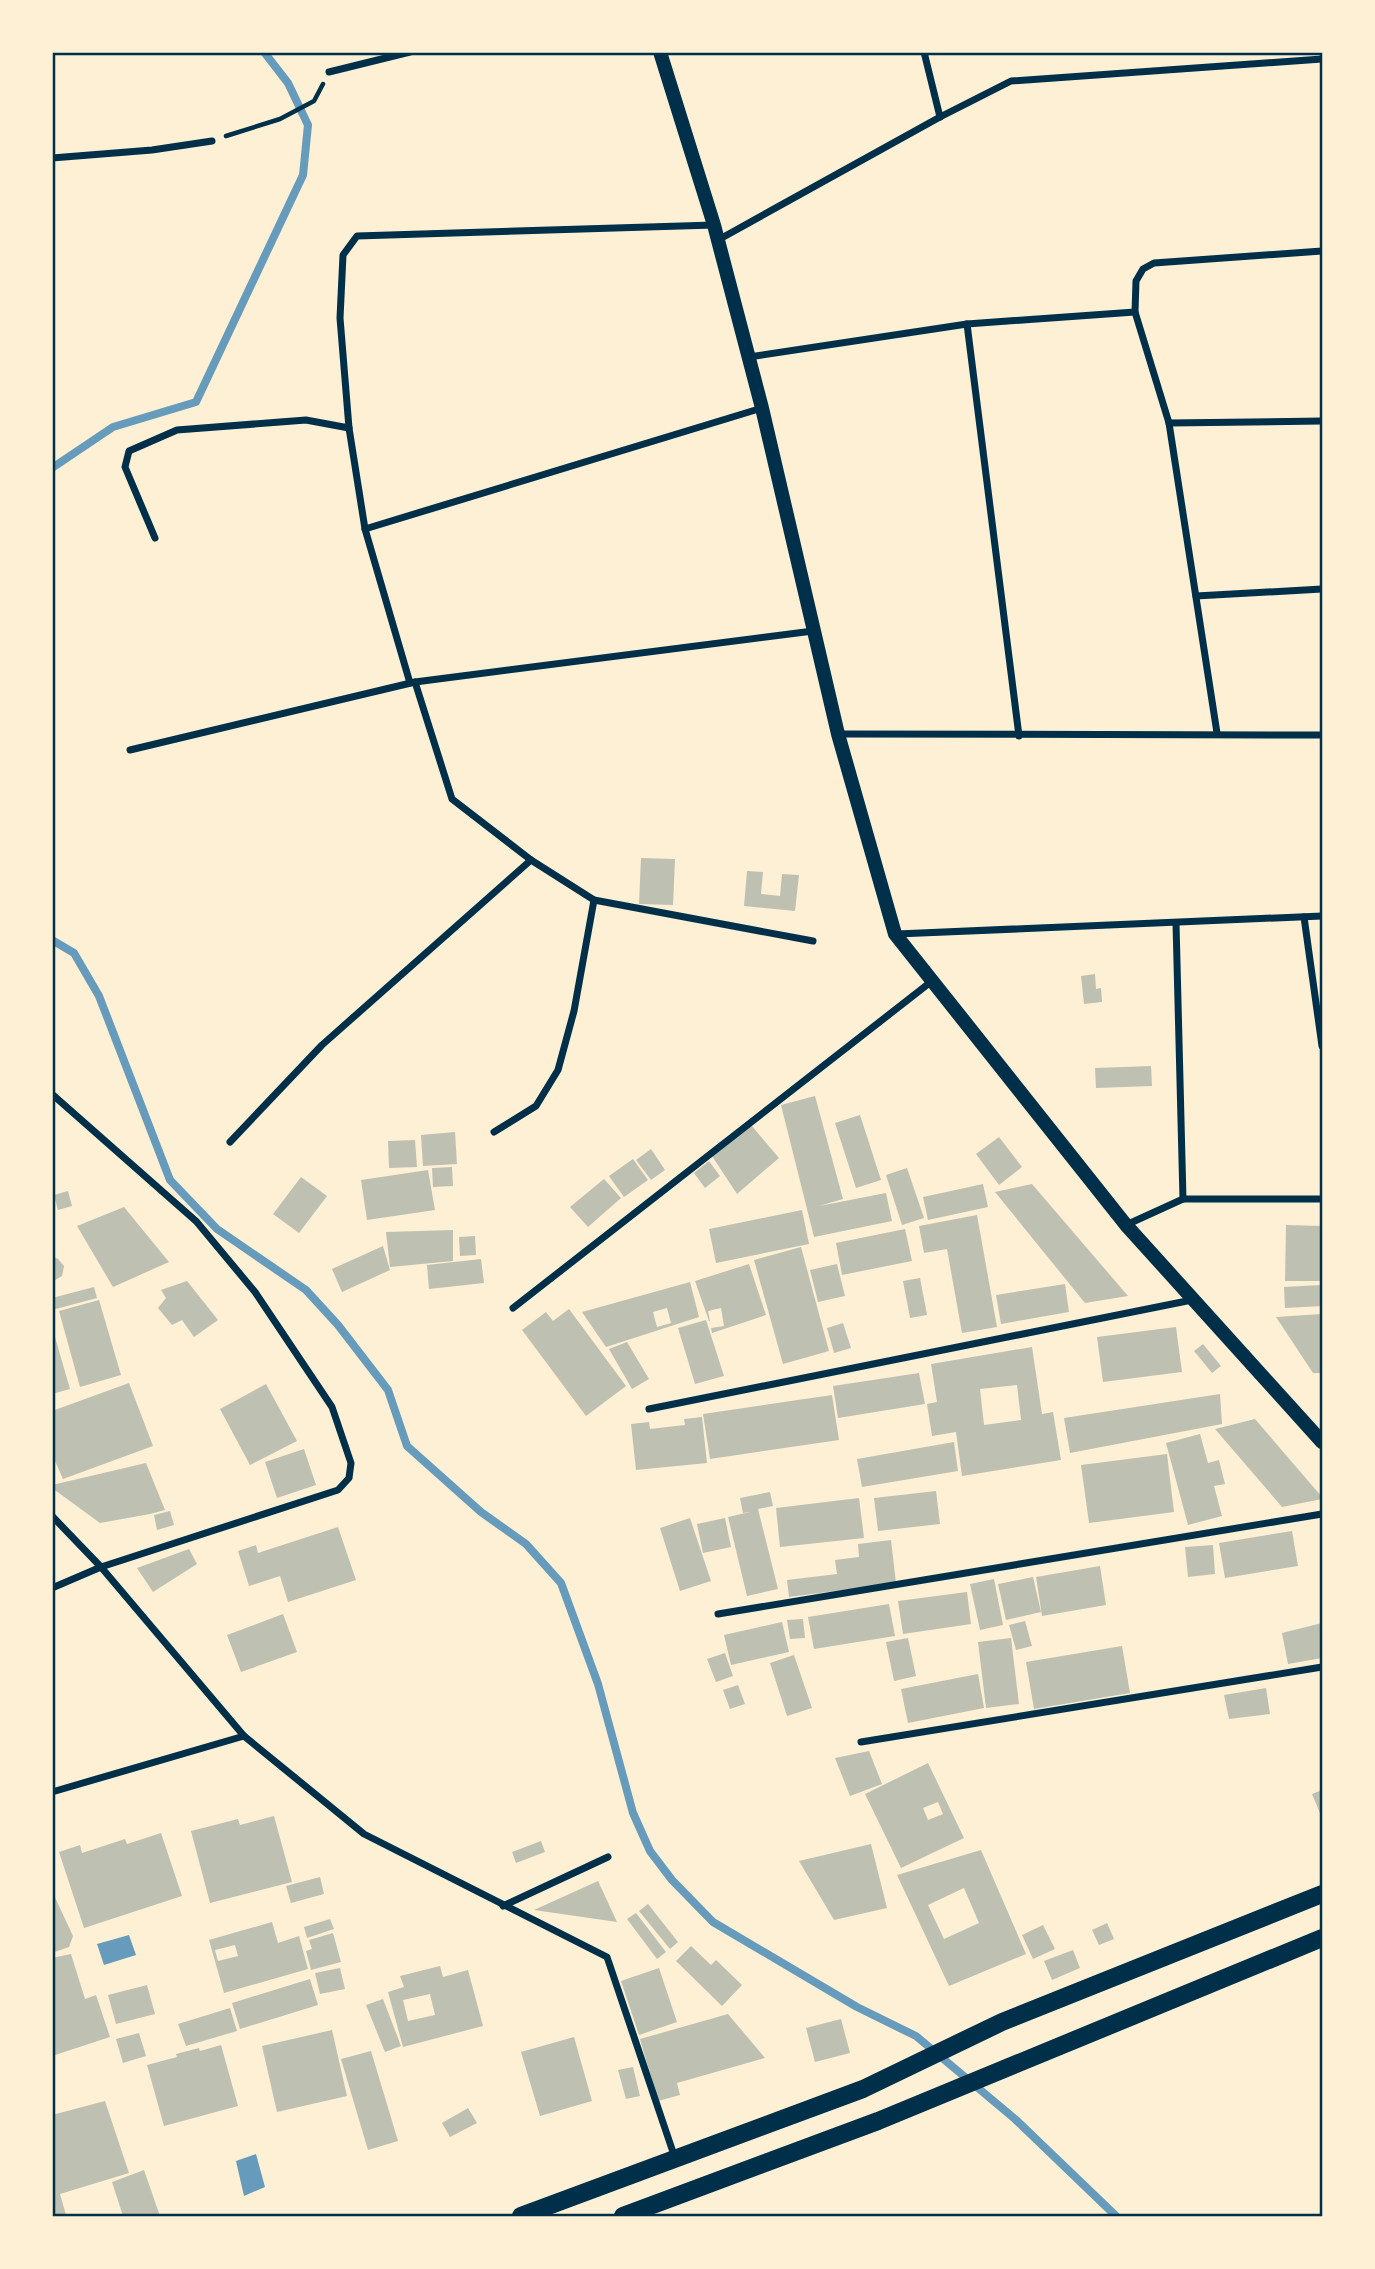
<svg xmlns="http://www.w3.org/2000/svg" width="1375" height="2269" viewBox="0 0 1375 2269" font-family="Commissioner,sans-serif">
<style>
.water{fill:#669bbc}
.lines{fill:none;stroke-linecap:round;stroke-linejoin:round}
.stream{stroke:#669bbc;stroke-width:8}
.building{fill:#bec0b2;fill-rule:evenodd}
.path{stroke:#003049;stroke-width:4.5}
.minor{stroke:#003049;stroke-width:7}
.secondary{stroke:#003049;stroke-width:14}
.primary{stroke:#003049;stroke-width:18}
.neatline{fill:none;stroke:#003049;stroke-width:2.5}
</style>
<rect width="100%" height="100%" fill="#fdf0d5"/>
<g class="water">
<path d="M129,1935L136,1955L104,1965L97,1944Z"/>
<path d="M256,2154L265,2187L244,2196L236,2161Z"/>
</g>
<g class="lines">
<g class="stream">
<path d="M52,468L113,427L196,402L303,175L308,125L288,83L264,52"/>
<path d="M52,940L74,953L99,996L170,1180L217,1229L306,1290L338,1325L388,1390L407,1446L481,1512L526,1544L561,1583L598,1684L633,1813L650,1851L672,1880L713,1922L857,2007L916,2036L1015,2119L1116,2216"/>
</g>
</g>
<g class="building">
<path d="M641,858L675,859L673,905L639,904Z"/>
<path d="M747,871L763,872L761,894L780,896L782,874L799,875L795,911L744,906Z"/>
<path d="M1095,974L1096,989L1101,988L1102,1002L1084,1004L1081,976Z"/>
<path d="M1151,1066L1152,1086L1096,1088L1095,1068Z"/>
<path d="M815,1096L843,1199L819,1206L886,1193L892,1221L814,1237L781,1105Z"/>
<path d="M860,1115L881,1180L856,1188L835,1123Z"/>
<path d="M751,1125L779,1158L737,1194L712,1156Z"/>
<path d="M455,1132L457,1164L423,1166L421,1135Z"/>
<path d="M999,1137L1022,1167L999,1185L976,1154Z"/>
<path d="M415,1140L417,1167L389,1168L388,1141Z"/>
<path d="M651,1149L665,1170L651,1180L636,1160Z"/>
<path d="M633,1159L648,1180L624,1197L609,1176Z"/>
<path d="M709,1161L720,1176L705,1188L694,1173Z"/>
<path d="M452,1167L453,1186L433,1187L432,1168Z"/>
<path d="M907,1168L924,1218L902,1225L886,1175Z"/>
<path d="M428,1170L435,1210L367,1220L361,1180Z"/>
<path d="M301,1177L327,1196L299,1233L273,1214Z"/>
<path d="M604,1179L621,1198L588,1227L570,1207Z"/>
<path d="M983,1184L988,1207L928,1220L923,1197Z"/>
<path d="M1032,1184L1128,1296L1085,1303L995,1192Z"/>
<path d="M68,1191L72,1206L58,1210L54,1195Z"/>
<path d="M124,1207L169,1262L113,1287L77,1226Z"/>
<path d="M802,1210L809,1244L716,1263L709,1229Z"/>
<path d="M977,1215L997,1327L962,1333L947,1249L924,1253L919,1226Z"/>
<path d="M1286,1225L1322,1226V1281H1285Z"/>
<path d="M905,1229L912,1261L842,1275L836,1243Z"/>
<path d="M453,1230V1261L390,1267L386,1232Z"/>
<path d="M475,1236L476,1255L460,1256L459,1237Z"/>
<path d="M383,1246L390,1270L342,1292L332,1269Z"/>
<path d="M801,1247L829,1351L783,1364L754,1260Z"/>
<path d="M52,1256L58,1259L64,1266L62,1276L52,1282Z"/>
<path d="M481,1259L484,1283L429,1289L427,1265Z"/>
<path d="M749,1264L766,1315L712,1333L711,1328L724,1326L721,1308L708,1311L710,1321H709L695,1281Z"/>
<path d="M837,1264L845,1296L818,1302L810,1270Z"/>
<path d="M920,1278L927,1315L910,1318L903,1281Z"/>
<path d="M187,1281L218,1320L194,1337L182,1320L172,1325L158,1308L166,1298L161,1290Z"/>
<path d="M690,1282L699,1317L606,1347L582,1312ZM667,1308L671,1323L657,1327L653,1312Z"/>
<path d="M1065,1284L1069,1312L1001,1324L996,1295Z"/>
<path d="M1322,1285V1306L1285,1308L1284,1287Z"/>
<path d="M94,1287L97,1298L52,1310V1298Z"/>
<path d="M99,1300L121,1375L80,1387L59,1311Z"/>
<path d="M569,1309L626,1386L586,1416L522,1330L546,1312L553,1321Z"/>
<path d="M1322,1314V1373H1313L1276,1317Z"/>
<path d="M706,1320L724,1376L695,1384L678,1328Z"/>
<path d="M843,1323L851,1348L834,1353L827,1328Z"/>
<path d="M1176,1327L1182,1372L1103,1382L1097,1337Z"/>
<path d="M52,1337H55L70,1389L52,1394Z"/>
<path d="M627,1342L649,1379L632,1389L609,1349Z"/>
<path d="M1203,1344L1221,1366L1212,1373L1194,1351Z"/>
<path d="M1032,1347L1042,1414L1053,1412L1061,1460L962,1476L956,1432L932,1436L927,1404L937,1402L931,1364ZM1017,1385L1021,1420L984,1425L980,1389Z"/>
<path d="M919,1373L925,1404L838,1418L833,1386Z"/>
<path d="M129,1383L153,1446L63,1479L52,1454V1411Z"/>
<path d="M266,1384L297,1441L250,1465L220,1409Z"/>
<path d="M1220,1394L1222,1424L1070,1453L1064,1418Z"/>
<path d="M832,1395L839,1440L710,1459L703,1414Z"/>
<path d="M702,1417L707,1463L636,1470L631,1424L649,1422L650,1429L685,1425L684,1419Z"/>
<path d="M1255,1419L1322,1497V1499L1282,1507L1215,1429Z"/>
<path d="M1200,1434L1208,1463L1219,1460L1225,1484L1214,1486L1222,1516L1188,1525L1166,1443Z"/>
<path d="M954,1442L958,1471L862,1487L857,1459Z"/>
<path d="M304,1449L316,1485L277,1498L265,1462Z"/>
<path d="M1167,1454L1174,1512L1089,1523L1081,1465Z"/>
<path d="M146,1463L165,1510L150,1514L100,1523L52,1488V1485Z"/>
<path d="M936,1491L940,1524L878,1531L874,1498Z"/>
<path d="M770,1492L773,1506L758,1509L778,1589L747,1596L728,1517L750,1512L743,1513L740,1498Z"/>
<path d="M859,1498L864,1538L780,1547L776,1508Z"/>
<path d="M170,1511L174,1525L157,1530L154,1515Z"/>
<path d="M690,1518L711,1581L680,1591L660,1528Z"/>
<path d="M725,1518L731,1547L703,1553L697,1524Z"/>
<path d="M338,1527L356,1580L288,1602L280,1576L249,1586L238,1551L256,1545L258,1553Z"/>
<path d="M1292,1531L1298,1566L1225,1578L1219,1543Z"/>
<path d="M891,1540L896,1583L789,1597L787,1580L837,1574L835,1560L859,1557L858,1544Z"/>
<path d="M1213,1545L1215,1574L1188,1577L1185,1547Z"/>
<path d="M189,1549L197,1564L153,1592L137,1568Z"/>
<path d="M1100,1566L1106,1605L1042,1616L1036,1577Z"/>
<path d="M1033,1577L1041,1612L1006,1620L998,1584Z"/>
<path d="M994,1579L1003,1625L980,1630L970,1584Z"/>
<path d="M967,1592L971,1624L903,1634L898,1601Z"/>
<path d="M889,1604L895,1636L814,1649L808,1617Z"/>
<path d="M283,1614L297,1652L241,1672L227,1635Z"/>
<path d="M803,1619L805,1638L790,1639L787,1620Z"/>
<path d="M1025,1621L1032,1646L1016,1650L1009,1625Z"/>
<path d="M782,1622L789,1652L731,1665L724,1635Z"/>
<path d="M1322,1623V1658L1288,1664L1282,1633Z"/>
<path d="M908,1638L916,1676L894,1681L886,1642Z"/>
<path d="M1011,1638L1019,1704L986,1708L978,1642Z"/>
<path d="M1122,1646L1130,1693L1034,1709L1026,1662Z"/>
<path d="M725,1653L733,1676L716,1682L707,1659Z"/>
<path d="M794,1655L812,1708L787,1716L770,1663Z"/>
<path d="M978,1674L984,1708L908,1723L901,1689Z"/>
<path d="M738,1685L745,1704L730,1709L723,1690Z"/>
<path d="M1266,1688L1270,1714L1229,1719L1224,1695Z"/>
<path d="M869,1751L882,1784L850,1796L835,1758Z"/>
<path d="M928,1763L964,1838L901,1868L865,1794ZM938,1802L943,1814L928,1820L923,1808Z"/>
<path d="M1322,1790V1818L1312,1794Z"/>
<path d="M274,1816L292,1882L210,1903L191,1831L238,1819L240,1825Z"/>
<path d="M161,1833L182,1896L84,1928L59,1852L80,1845L82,1853L125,1839L127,1844Z"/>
<path d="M541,1841L545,1852L516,1863L512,1852Z"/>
<path d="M871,1844L887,1908L834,1920L799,1861Z"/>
<path d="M981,1850L1026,1954L949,1986L897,1875ZM964,1888L979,1923L944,1939L928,1905Z"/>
<path d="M320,1877L324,1894L291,1903L286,1886Z"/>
<path d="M598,1881L617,1922L534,1910Z"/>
<path d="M52,1891L73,1936L69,1947L52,1953Z"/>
<path d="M648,1904L678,1942L670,1949L639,1911Z"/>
<path d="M636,1913L666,1952L657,1959L627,1919Z"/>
<path d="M330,1919L334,1929L307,1938L304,1927Z"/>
<path d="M272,1922L278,1943L299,1936L308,1969L224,1993L209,1940ZM235,1945L238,1956L218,1961L215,1950Z"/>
<path d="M1107,1923L1114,1939L1099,1945L1092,1930Z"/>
<path d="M1043,1925L1055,1949L1033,1959L1022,1935Z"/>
<path d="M333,1933L341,1962L311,1970L306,1951L312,1949L309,1940Z"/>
<path d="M691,1946L711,1965L716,1960L742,1985L722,2006L676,1961Z"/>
<path d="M1073,1950L1080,1968L1052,1980L1044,1961Z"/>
<path d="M71,1954L85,1999L96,1995L110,2037L52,2056V1958Z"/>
<path d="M440,1966L443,1977L468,1970L483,2026L403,2047L388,1992L404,1987L400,1976ZM430,1994L435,2015L408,2021L403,2000Z"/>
<path d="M340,1968L345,1989L320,1994L315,1973Z"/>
<path d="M659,1968L677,2022L639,2035L621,1981Z"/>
<path d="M310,1979L318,2005L240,2029L232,2003Z"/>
<path d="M147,1985L155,2014L116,2024L108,1995Z"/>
<path d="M383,1999L401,2046L385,2052L366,2005Z"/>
<path d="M230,2008L237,2031L186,2046L178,2024Z"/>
<path d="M728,2014L765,2058L677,2083L680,2095L658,2101L640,2039Z"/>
<path d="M841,2019L850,2053L815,2062L806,2028Z"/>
<path d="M332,2030L347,2096L277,2112L262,2046Z"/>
<path d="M139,2033L146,2056L123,2063L116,2039Z"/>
<path d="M574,2037L592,2101L540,2116L521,2052Z"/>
<path d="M221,2045L238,2106L164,2126L147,2065L177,2057L176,2054L199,2048L200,2051Z"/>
<path d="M371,2051L398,2141L368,2150L341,2059Z"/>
<path d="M633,2067L640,2096L626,2099L618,2070Z"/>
<path d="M105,2101L129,2173L60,2194L66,2215L52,2216V2115Z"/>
<path d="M468,2108L477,2123L450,2137L442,2123Z"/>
<path d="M144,2170L160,2216H123L112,2182Z"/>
</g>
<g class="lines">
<path class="path" d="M226,136L280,119L314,101L323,84"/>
<g class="minor">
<path d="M924,52L940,117"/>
<path d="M329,72L410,52"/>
<path d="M52,158L152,150L212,141"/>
<path d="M718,240L940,117L1011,81L1322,59"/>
<path d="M967,324L1019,736"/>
<path d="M749,357L967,324L1135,312"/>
<path d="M1169,423L1322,421"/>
<path d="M365,529L762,408"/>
<path d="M155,538L125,467L129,451L177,430L306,420L349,428"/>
<path d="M1196,596L1322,589"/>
<path d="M415,682L452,799L531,860L594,900L813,941"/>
<path d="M410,683L365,529L349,428L340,318L343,255L357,236L714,225"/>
<path d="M1217,733L1169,423L1135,312L1136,281L1143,269L1154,263L1322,251"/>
<path d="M838,734L1322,735"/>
<path d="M130,750L415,682L813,631"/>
<path d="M1304,917L1322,1046"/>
<path d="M897,934L1322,916"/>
<path d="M52,1094L196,1221L255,1292L332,1407L351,1463L349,1478L338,1490L101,1567L52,1588"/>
<path d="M494,1132L536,1106L558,1070L574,1011L594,900"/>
<path d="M230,1142L322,1045L531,860"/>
<path d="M1183,1199H1322"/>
<path d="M1126,1225L1183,1199L1176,923"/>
<path d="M513,1308L932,981"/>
<path d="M649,1409L1192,1300"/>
<path d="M52,1516L101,1567L244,1736L364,1834L607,1957L675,2158"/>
<path d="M718,1614L1322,1514"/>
<path d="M861,1742L1322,1667"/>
<path d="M52,1792L244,1736"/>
<path d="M503,1906L608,1857"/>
</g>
<path class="secondary" d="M660,52L714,225L762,408L838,734L895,934L1126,1225L1322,1442"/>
<g class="primary">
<path d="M521,2216L863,2089L1002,2022L1322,1894"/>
<path d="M623,2216L878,2121L1322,1938"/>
</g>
</g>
<rect width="1375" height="2269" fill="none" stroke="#fdf0d5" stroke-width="108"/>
<rect x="54" y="54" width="1267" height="2161" class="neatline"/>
</svg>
